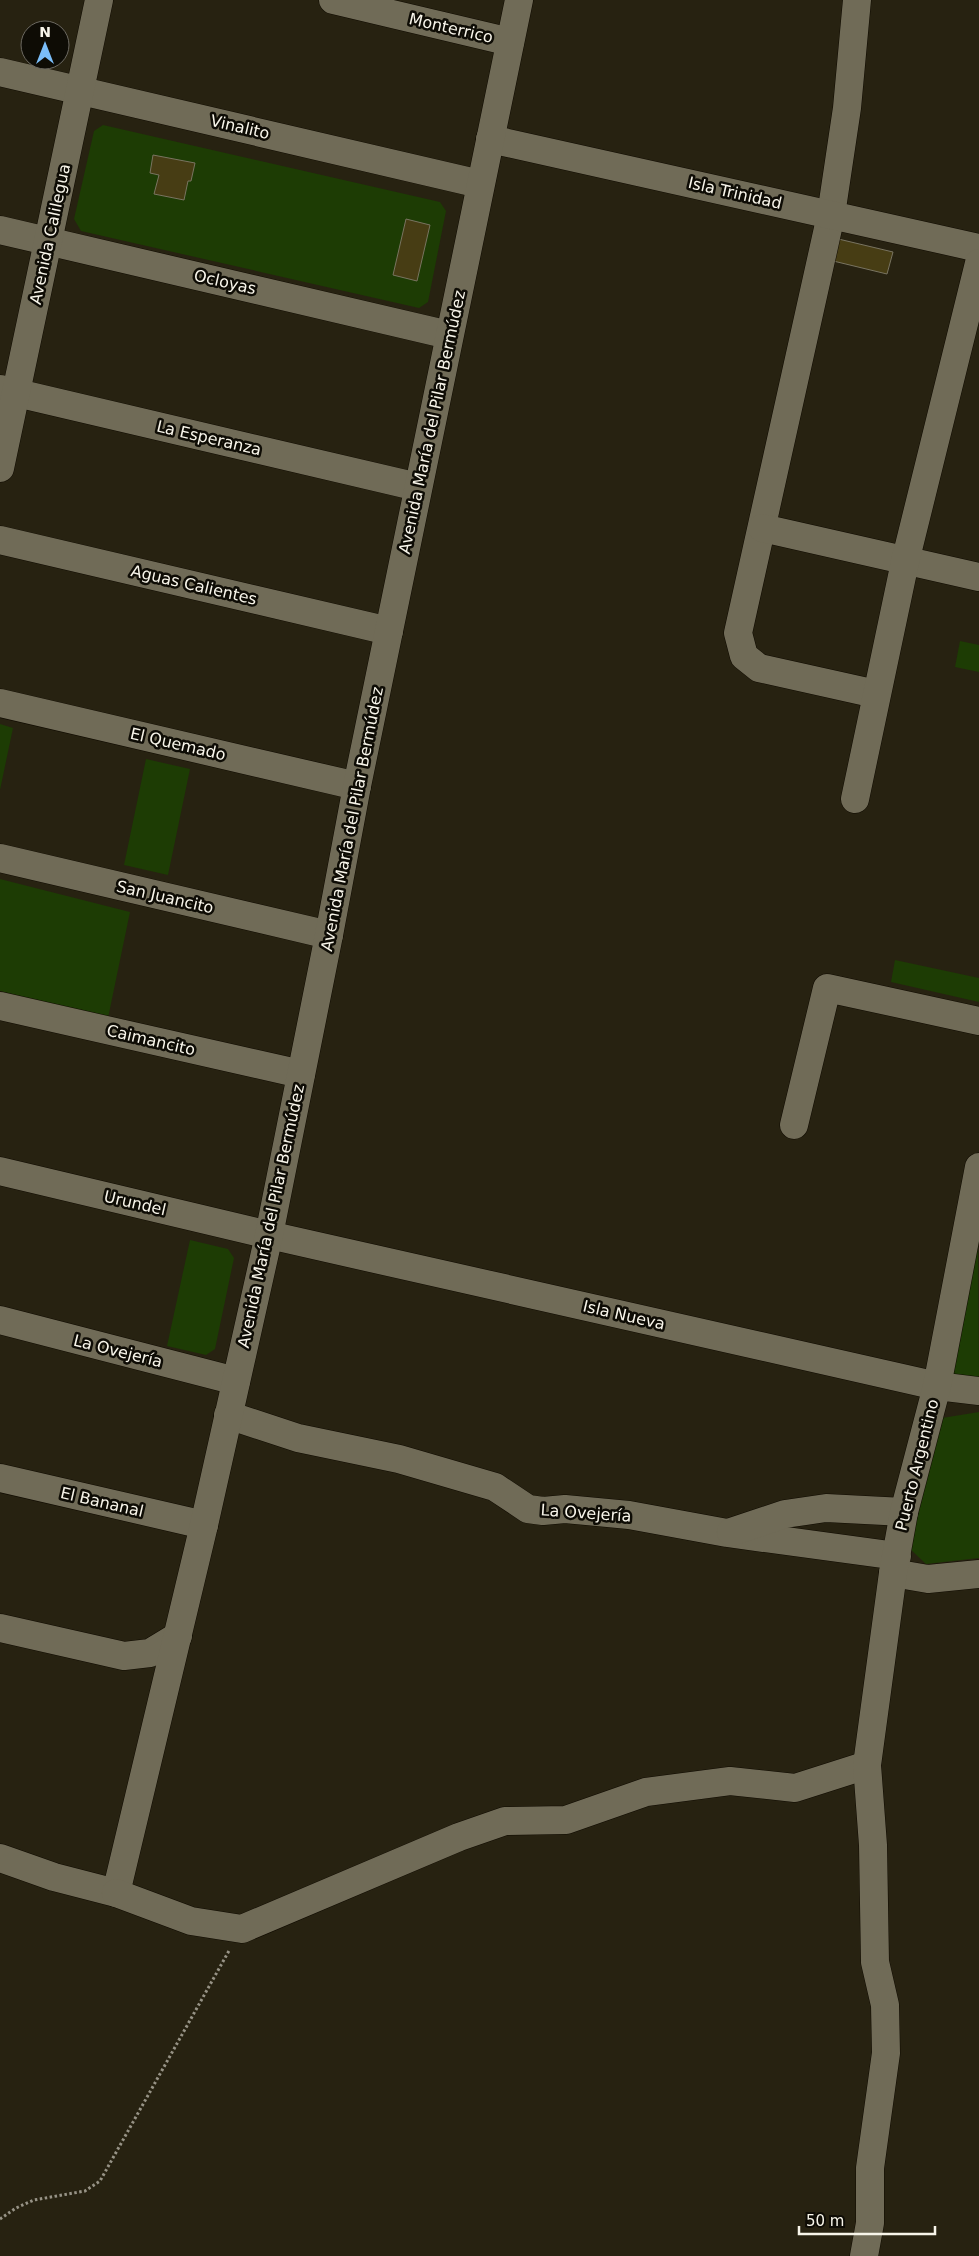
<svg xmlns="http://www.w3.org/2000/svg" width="979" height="2256" viewBox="0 0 979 2256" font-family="'DejaVu Sans',sans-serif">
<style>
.green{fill:#1d3c04}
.building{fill:#473d14;stroke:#797461}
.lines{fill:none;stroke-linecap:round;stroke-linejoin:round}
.minor-casing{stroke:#100b00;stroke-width:29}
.path{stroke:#979386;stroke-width:3;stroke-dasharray:2.5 2.5;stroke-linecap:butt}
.minor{stroke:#706b57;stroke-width:28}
.labels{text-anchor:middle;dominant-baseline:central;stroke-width:5;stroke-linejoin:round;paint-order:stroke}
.street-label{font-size:16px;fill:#f8f5ea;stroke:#0e0c05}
</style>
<rect width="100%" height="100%" fill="#272211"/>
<g class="green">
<path d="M103,125L440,202L446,211L428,302L419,308L81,231L74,219L94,131Z"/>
<path d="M960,641L979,645V672L955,667Z"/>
<path d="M0,724L13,728L0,790Z"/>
<path d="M146,759L190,769L168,875L124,865Z"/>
<path d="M0,879L130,912L108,1018L0,991Z"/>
<path d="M895,960L979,978V1002L891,982Z"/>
<path d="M190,1240L228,1249L234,1258L215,1349L206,1355L167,1346Z"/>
<path d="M978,1244L979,1381L964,1384L949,1371Z"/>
<path d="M979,1412V1558L926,1564L908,1547L942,1418Z"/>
</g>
<g class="building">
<path d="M153,155L195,163L191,181H188L184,200L154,194L159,175L150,173Z"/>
<path d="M406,219L430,225L417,281L393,275Z"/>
<path d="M830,237L893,252L887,274L825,259Z"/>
</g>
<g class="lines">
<defs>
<g id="minor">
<path d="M333,0L510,42"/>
<path d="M857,0L847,108L831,215L738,633L744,656L759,668L876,694"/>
<path d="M0,72L480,184"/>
<path d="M490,139L979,248"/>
<path d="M0,230L449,335"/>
<path d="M0,389L418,487"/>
<path d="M0,468L99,0"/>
<path d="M762,528L979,577"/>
<path d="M0,540L389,631"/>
<path d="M0,703L357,786"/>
<path d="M855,799L905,562L979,263"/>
<path d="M0,858L329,935"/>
<path d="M0,1006L301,1074"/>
<path d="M794,1125L827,988L979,1021"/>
<path d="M0,1171L269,1235L937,1386L979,1391"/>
<path d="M0,1320L236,1381"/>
<path d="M228,1415L298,1438L399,1459L495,1487L528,1509L543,1511L565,1509L629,1515L727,1533L897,1556"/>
<path d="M0,1478L204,1525"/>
<path d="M731,1532L785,1514L826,1508L904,1512"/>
<path d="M893,1573L928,1579L979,1574"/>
<path d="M0,1628L124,1656L150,1653L178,1636"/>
<path d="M0,1858L54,1877L116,1893L204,1525L269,1235L329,935L357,786L519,0"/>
<path d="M116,1893L191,1921L242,1929L459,1837L505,1821L566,1820L646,1792L730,1781L795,1788L867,1765"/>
<path d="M864,2256L870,2223V2168L886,2053L885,2005L875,1962L873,1845L867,1765L893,1573L904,1512L937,1386L979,1167"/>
</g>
</defs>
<use href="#minor" class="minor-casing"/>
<path class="path" d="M0,2219L16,2208L34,2200L85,2191L100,2181L230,1949"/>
<use href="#minor" class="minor"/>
</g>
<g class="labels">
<g class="street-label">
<text transform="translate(451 28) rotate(13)">Monterrico</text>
<text transform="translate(240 127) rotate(13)">Vinalito</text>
<text transform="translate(735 193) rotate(13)">Isla Trinidad</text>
<text transform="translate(50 234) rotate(-78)">Avenida Calilegua</text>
<text transform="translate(225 282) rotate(13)">Ocloyas</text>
<text transform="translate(432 422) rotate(-78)">Avenida María del Pilar Bermúdez</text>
<text transform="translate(209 438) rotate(13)">La Esperanza</text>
<text transform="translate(194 585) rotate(13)">Aguas Calientes</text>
<text transform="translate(178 744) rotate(13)">El Quemado</text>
<text transform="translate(352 819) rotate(-79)">Avenida María del Pilar Bermúdez</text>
<text transform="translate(165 897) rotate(13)">San Juancito</text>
<text transform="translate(151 1040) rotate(13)">Caimancito</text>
<text transform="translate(135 1203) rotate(13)">Urundel</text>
<text transform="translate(271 1216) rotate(-78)">Avenida María del Pilar Bermúdez</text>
<text transform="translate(624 1315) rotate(13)">Isla Nueva</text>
<text transform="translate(118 1351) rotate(14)">La Ovejería</text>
<text transform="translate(917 1465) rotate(-76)">Puerto Argentino</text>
<text transform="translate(102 1502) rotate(13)">El Bananal</text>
<text transform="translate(586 1513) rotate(4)">La Ovejería</text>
</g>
</g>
<g transform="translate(45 45)"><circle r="24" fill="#0e0c05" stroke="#6c6961"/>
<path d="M0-4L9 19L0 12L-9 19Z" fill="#7bbef9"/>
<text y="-8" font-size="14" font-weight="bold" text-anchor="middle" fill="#f8f5ea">N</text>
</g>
<path d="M799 2226v8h136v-8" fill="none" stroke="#f8f5ea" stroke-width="2.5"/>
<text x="806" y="2226" font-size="15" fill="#f8f5ea" stroke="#0e0c05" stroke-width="4" paint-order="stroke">50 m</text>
</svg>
